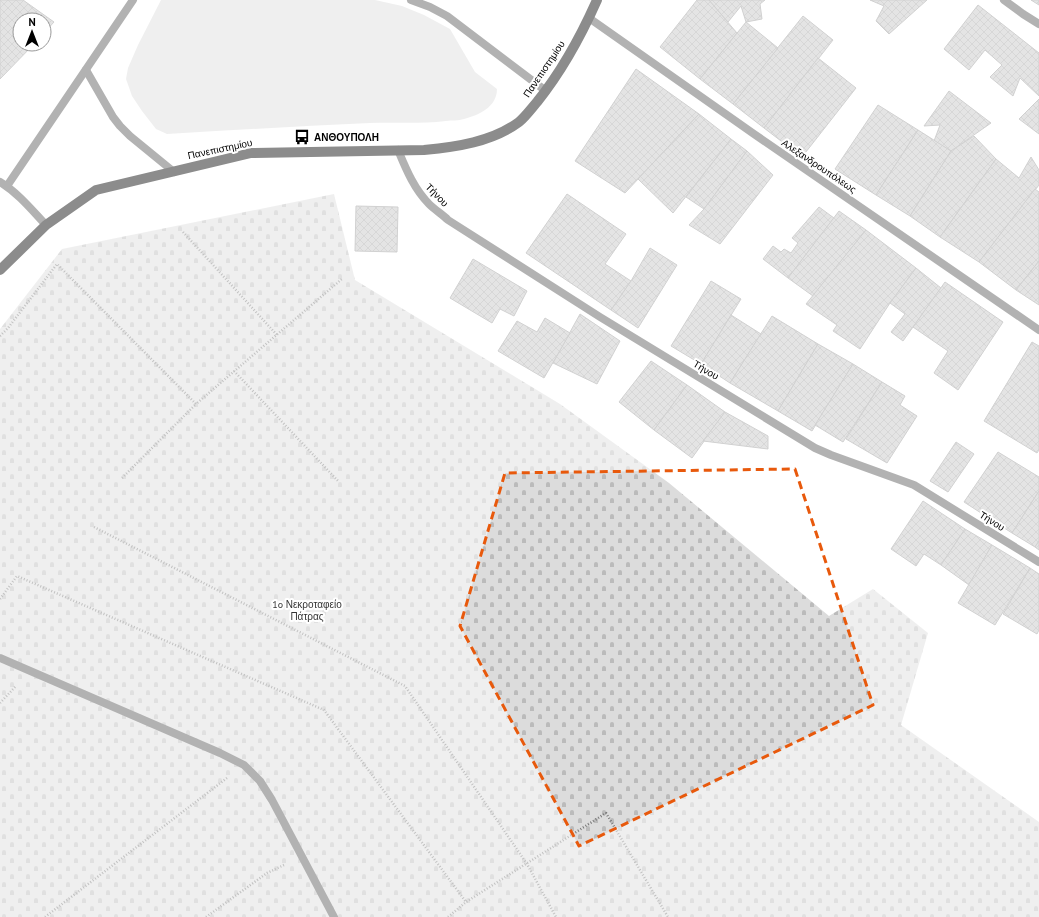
<svg xmlns="http://www.w3.org/2000/svg" width="1039" height="917" viewBox="0 0 1039 917" font-family="'PT Sans',sans-serif">
<style>
.cemetery{fill:url(#cemetery-stones)}
.green{fill:#dcdcdc}
.building{fill:url(#building-cross-hatch);stroke:#999}
.lines{fill:none;stroke-linecap:round;stroke-linejoin:round}
.path{stroke:#777;stroke-width:2.5;stroke-dasharray:1 2;stroke-linecap:butt}
.lane{stroke:#555;stroke-width:8}
.street{stroke:#555;stroke-width:8}
.primary{stroke:#000;stroke-width:10}
.marked{fill:none;stroke:#e8590c;stroke-width:3;stroke-dasharray:8 5;stroke-linejoin:round}
.labels{text-anchor:middle;dominant-baseline:central;stroke-width:4;stroke-linejoin:round;paint-order:stroke}
.street-label{font-size:10px;fill:#000;stroke:#fff}
.poi-label{font-size:10px;font-weight:bold;fill:#000;stroke:#fff;text-anchor:start}
.park-label{font-size:10px;fill:#333;stroke:#fff}
</style>
<defs>
<pattern id="cemetery-stones" width="16" height="16" patternUnits="userSpaceOnUse"><rect width="16" height="16" fill="#dcdcdc"/><path d="M2 7V4a2 2 0 0 1 4 0v3zM10 15v-3a2 2 0 0 1 4 0v3z" fill="#bbb"/></pattern>
<pattern id="building-cross-hatch" width="8" height="8" patternUnits="userSpaceOnUse"><rect width="8" height="8" fill="#c4c4c4"/><path d="M0 0l8 8M0 8l8-8" fill="none" stroke="#a7a7a7"/></pattern>
</defs>
<rect width="100%" height="100%" fill="#fff"/>
<path class="cemetery" d="M334,194L355,280L560,404L669,483L829,616L873,589L928,633L901,725L1039,822V917H0V329L62,249Z"/>
<path class="green" d="M161,0H375L402,6L424,15L450,29L475,72L497,89C497,107 479,115 464,119C458,121 452,120 446,121C421,124 395,122 370,123C302,126 235,130 167,134L156,129L142,111L132,96L126,79L128,68L138,45Z"/>
<g class="building">
<path d="M0,0H23L54,22L44,33V20H20V44H34L0,79Z"/>
<path d="M697,0H709L737,33L700,79L660,47Z"/>
<path d="M709,0H765L760,4L762,19L746,22L741,6L728,22Z"/>
<path d="M870,0H927L889,34L876,21L884,6Z"/>
<path d="M1031,0H1039V5Z"/>
<path d="M978,5L1039,53V96L1020,78L1013,96L990,77L1002,65L985,50L969,70L944,49Z"/>
<path d="M803,16L833,40L764,128L733,104Z"/>
<path d="M746,22L778,48L733,104L700,79Z"/>
<path d="M818,58L856,88L802,157L764,128Z"/>
<path d="M636,69L699,114L625,193L575,161Z"/>
<path d="M949,91L991,123L951,151L934,141L940,125L924,126Z"/>
<path d="M1039,99V134L1019,119Z"/>
<path d="M878,105L918,130L876,195L835,169Z"/>
<path d="M699,114L731,139L673,213L638,179Z"/>
<path d="M918,130L951,151L910,216L876,195Z"/>
<path d="M974,136L996,159L940,237L910,216L951,151Z"/>
<path d="M731,139L747,151L704,209L686,197Z"/>
<path d="M747,151L773,175L720,244L689,225L704,209Z"/>
<path d="M1031,157L1039,170V185L979,262L940,237L996,159L1019,178Z"/>
<path d="M1035,189L1039,192V261L1016,290L979,262Z"/>
<path d="M567,194L626,234L605,264L631,281L611,310L526,253Z"/>
<path d="M356,206L398,207L397,252L355,251Z"/>
<path d="M819,207L834,218L788,278L763,259L773,246L781,252L784,249L791,253L798,243L792,238Z"/>
<path d="M839,211L866,230L813,296L788,278Z"/>
<path d="M866,230L916,268L890,303L860,349L833,331L837,325L806,304Z"/>
<path d="M650,248L677,265L638,328L611,310L631,281Z"/>
<path d="M473,259L527,291L514,316L500,309L492,323L450,298Z"/>
<path d="M1039,261V305L1016,290Z"/>
<path d="M916,268L941,288L903,341L891,332L905,314L890,303Z"/>
<path d="M711,281L741,299L701,364L671,346Z"/>
<path d="M945,282L1003,322L958,390L934,373L948,351L913,327Z"/>
<path d="M580,314L620,341L597,384L553,363Z"/>
<path d="M731,315L761,334L730,383L701,364Z"/>
<path d="M772,316L818,344L778,411L730,383Z"/>
<path d="M545,318L570,333L544,378L498,351L517,321L537,332Z"/>
<path d="M1032,342L1039,346V450L1037,453L984,421Z"/>
<path d="M818,344L853,364L812,431L778,411Z"/>
<path d="M651,361L687,385L654,430L619,402Z"/>
<path d="M853,364L882,382L843,442L815,425Z"/>
<path d="M882,382L905,396L900,405L917,416L887,463L846,439Z"/>
<path d="M687,385L725,412L692,458L654,430Z"/>
<path d="M725,412L768,436V449L703,441Z"/>
<path d="M956,442L974,454L948,492L930,481Z"/>
<path d="M998,452L1039,477V491L1012,533L964,502Z"/>
<path d="M1039,491V541L1035,547L1012,533Z"/>
<path d="M923,501L965,529L941,565L924,554L916,566L891,549Z"/>
<path d="M965,529L992,545L969,585L941,565Z"/>
<path d="M1039,541V550L1035,547Z"/>
<path d="M992,545L1030,568L995,625L958,603Z"/>
<path d="M1030,568L1039,574V630L1037,634L1003,614Z"/>
</g>
<g class="lines">
<g class="path">
<path d="M183,232L277,335"/>
<path d="M0,336L8,328L57,264L196,404L343,278"/>
<path d="M234,371L339,482"/>
<path d="M122,478L196,404"/>
<path d="M94,527L405,686L527,864L556,917"/>
<path d="M0,599L17,576L324,710L466,902"/>
<path d="M0,703L16,686"/>
<path d="M45,917L227,778"/>
<path d="M206,917L267,873L284,865"/>
<path d="M448,917L466,902L606,813L668,917"/>
</g>
<g class="lane">
<path d="M411,0L430,7L447,16L546,91"/>
<path d="M86,70L113,117L120,126L130,136L174,172"/>
<path d="M7,186L133,0"/>
<path d="M0,658L220,753L244,765L260,781L272,800L334,917"/>
</g>
<g class="street">
<path d="M1004,0L1023,14L1039,24"/>
<path d="M589,18L754,134L1039,330"/>
<path d="M398,150C406,169 414,189 429,204C435,210 442,214 448,220L600,317L815,448L831,455L914,485L1039,562"/>
<path d="M0,182C18,193 31,209 46,225"/>
</g>
<path class="primary" d="M0,270L46,225L96,190L251,153L424,150C456,147 492,142 519,122C526,116 531,109 537,102C562,71 581,36 597,0"/>
</g>
<path d="M0 0H1039V917H0ZM795,469L873,705L579,846L460,626L505,473Z" fill="#fff" fill-opacity=".55" fill-rule="evenodd"/>
<path class="marked" d="M795,469L873,705L579,846L460,626L505,473Z"/>
<defs>
<symbol id="bus-bare" viewBox="-9 -9 18 18"><path d="M-5-6H5V4H4V6H2V4H-2V6H-4V4H-5ZM-3.5-4V0h7V-4ZM-3.5 1.2v1.5H-2V1.2ZM2 1.2v1.5H3.5V1.2Z" fill="#000" stroke="#fff" stroke-width="2.5" paint-order="stroke"/></symbol>
</defs>
<g fill-rule="evenodd">
<use href="#bus-bare" x="291" y="126" width="22" height="22"/>
</g>
<g class="labels">
<g class="street-label">
<text transform="translate(544 69) rotate(-56)">Πανεπιστημίου</text>
<text transform="translate(220 149) rotate(-12)">Πανεπιστημίου</text>
<text transform="translate(819 166) rotate(34)">Αλεξανδρουπόλεως</text>
<text transform="translate(437 195) rotate(46)">Τήνου</text>
<text transform="translate(706 370) rotate(31)">Τήνου</text>
<text transform="translate(992 521) rotate(32)">Τήνου</text>
</g>
<g class="poi-label">
<text x="314" y="137">ΑΝΘΟΥΠΟΛΗ</text>
</g>
<g class="park-label">
<text x="307" y="604">1o Νεκροταφείο<tspan x="307" dy="12">Πάτρας</tspan></text>
</g>
</g>
<g transform="translate(32 32)"><circle r="19" fill="#ffffff" stroke="#999999"/>
<path d="M0-3L7 15L0 10L-7 15Z" fill="#000000"/>
<text y="-6" font-size="11" font-weight="bold" text-anchor="middle" fill="#000000">N</text>
</g>
</svg>
